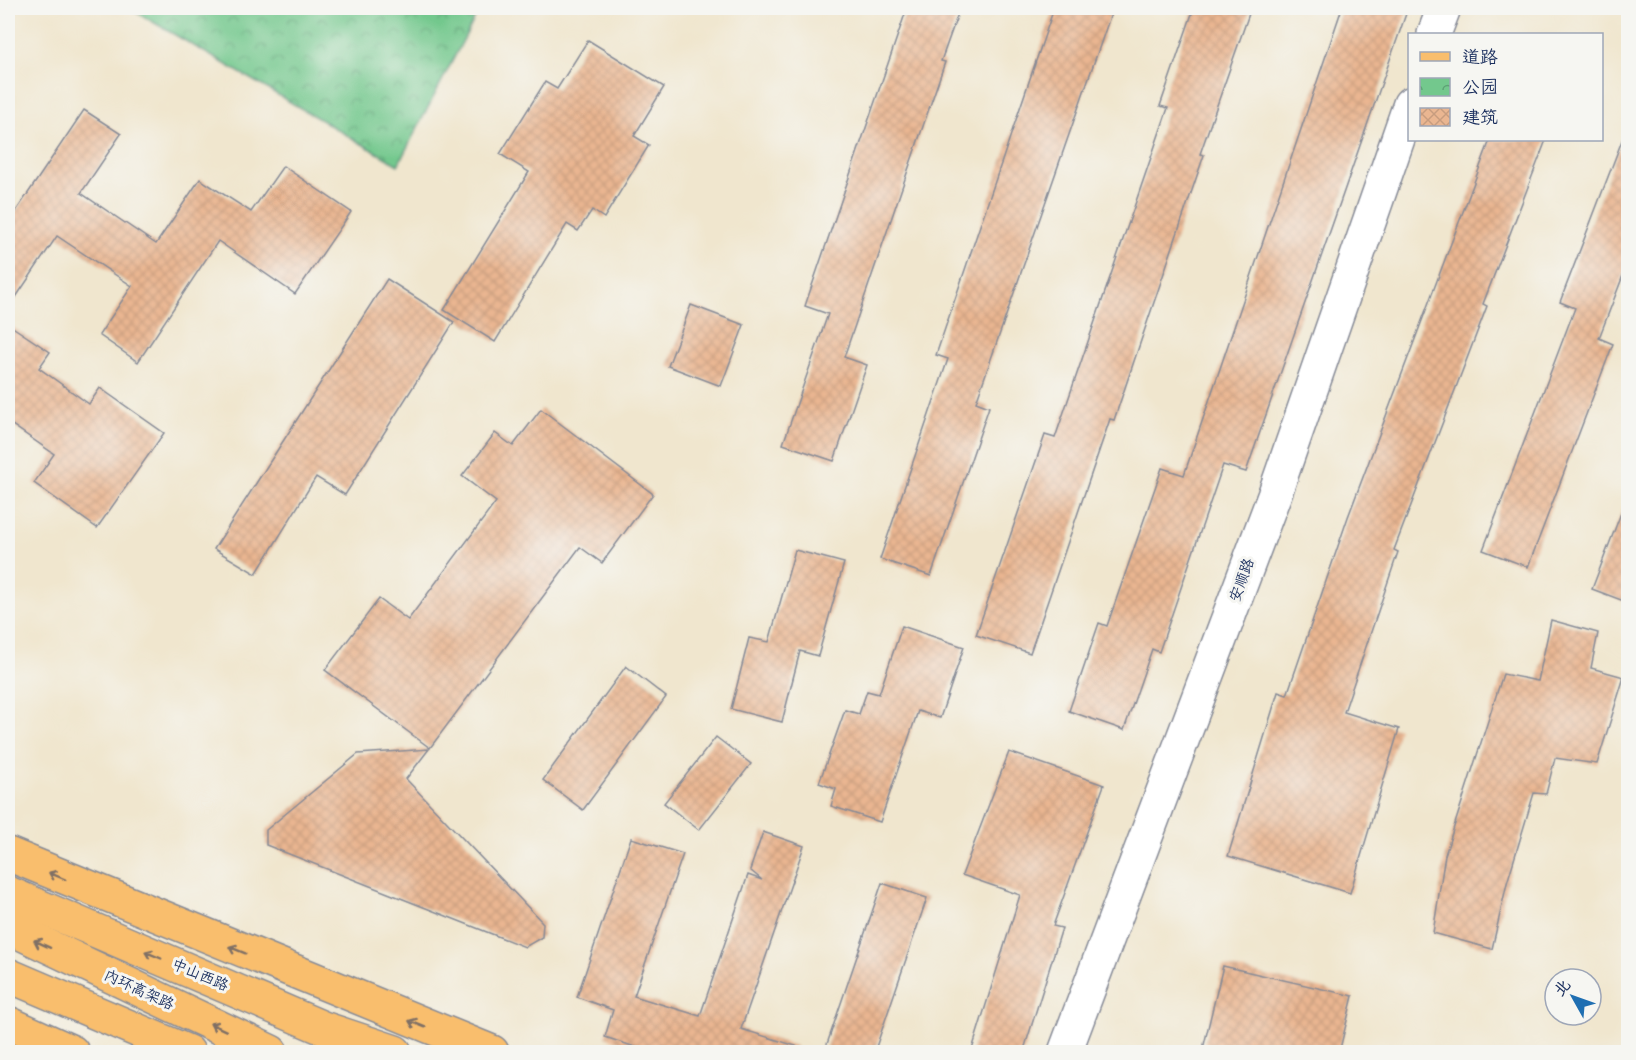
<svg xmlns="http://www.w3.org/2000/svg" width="1636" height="1060" viewBox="0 0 1636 1060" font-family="'Balsamiq Sans','LXGW WenKai TC',sans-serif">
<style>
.park{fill:url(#park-crowns);stroke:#477c76;stroke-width:1.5}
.building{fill:url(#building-cross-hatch)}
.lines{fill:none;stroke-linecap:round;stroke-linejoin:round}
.tertiary-casing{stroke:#868a96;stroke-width:36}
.primary-casing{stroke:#868a96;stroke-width:36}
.trunk-casing{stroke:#868a96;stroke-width:36}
.tertiary{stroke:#fff;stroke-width:33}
.primary{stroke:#f9be6d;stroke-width:33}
.trunk{stroke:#f9be6d;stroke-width:33}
.oneway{stroke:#7f6f65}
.labels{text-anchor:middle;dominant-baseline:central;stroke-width:6;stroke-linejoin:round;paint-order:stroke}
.street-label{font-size:15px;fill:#1b2f5e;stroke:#f6f6f2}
</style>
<defs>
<pattern id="park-crowns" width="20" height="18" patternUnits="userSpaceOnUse" patternTransform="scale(1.5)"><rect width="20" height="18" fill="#73c88d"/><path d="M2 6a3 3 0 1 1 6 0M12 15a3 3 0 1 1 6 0" fill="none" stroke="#5ea376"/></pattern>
<pattern id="building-cross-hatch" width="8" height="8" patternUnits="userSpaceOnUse" patternTransform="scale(1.5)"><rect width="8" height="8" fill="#eab691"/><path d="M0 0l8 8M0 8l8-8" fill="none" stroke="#c89d7f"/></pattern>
</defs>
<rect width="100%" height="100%" fill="#f6f6f2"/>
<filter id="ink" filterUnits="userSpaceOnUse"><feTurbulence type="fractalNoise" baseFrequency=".0167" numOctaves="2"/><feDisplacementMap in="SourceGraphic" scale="12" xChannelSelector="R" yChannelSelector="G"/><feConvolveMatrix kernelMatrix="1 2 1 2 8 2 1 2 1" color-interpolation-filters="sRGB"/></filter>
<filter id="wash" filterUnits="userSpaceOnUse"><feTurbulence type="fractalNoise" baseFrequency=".008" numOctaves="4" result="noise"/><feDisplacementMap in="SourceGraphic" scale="24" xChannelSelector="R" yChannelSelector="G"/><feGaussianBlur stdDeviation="1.35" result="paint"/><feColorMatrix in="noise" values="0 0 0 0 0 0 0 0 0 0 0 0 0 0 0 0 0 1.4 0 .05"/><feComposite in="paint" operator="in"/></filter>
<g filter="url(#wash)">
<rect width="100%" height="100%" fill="#f0e6ce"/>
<path class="park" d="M129,8H480L398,165Z"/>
<g id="blocks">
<g class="building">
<path d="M907,8H960L941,61L945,62L844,357L867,365L834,461L783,444L828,314L805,306Z"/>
<path d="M1054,8H1113L976,402L989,407L931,576L880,559L948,359L936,355Z"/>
<path d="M1194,8H1251L1200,154L1204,155L1114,420L1110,419L1030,653L976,635L1045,435L1055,438L1168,108L1160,106Z"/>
<path d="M1342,8H1408L1246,472L1223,465L1159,652L1152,649L1124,730L1069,711L1099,623L1107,626L1162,468L1184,475Z"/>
<path d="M588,40L664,87L634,136L649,145L604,218L592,210L578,231L567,224L495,342L444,310L529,172L500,154L545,82L557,89Z"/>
<path d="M84,110L121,134L81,193L156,244L200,179L251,212L283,166L351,212L295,294L218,241L138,362L99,335L132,286L57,236L8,309V223Z"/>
<path d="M1626,130H1629V260L1599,338L1613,344L1528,567L1483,550L1575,308L1560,302Z"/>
<path d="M1490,140H1546L1483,304L1487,306L1394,550L1398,552L1344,712L1399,729L1350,893L1228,856L1278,692L1287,695L1348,517Z"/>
<path d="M387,279L454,322L345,495L316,477L256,574L214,549Z"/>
<path d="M691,305L744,325L721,386L668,366Z"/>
<path d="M8,324L50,352L39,368L89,404L100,388L164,433L97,528L34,483L54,454L8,422Z"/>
<path d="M541,409L653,494L602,563L580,547L430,748L325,670L379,599L408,620L496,502L462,476L495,433L513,446Z"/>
<path d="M1626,500H1629V603L1592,589Z"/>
<path d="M795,550L844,563L818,656L800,651L782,722L731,709L749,638L769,642Z"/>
<path d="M1551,620L1598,633L1591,668L1624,677L1597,764L1555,758L1546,794L1534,793L1507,883L1492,949L1433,933L1445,855L1503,674L1538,681Z"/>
<path d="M902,626L964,647L940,718L918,711L880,822L831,806L836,789L819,783L845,710L859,714L867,691L879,694Z"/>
<path d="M626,666L666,697L583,810L543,780Z"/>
<path d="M716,737L751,764L699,830L664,803Z"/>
<path d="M429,749L406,779L543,923L542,937L525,947L266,845V830L358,754Z"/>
<path d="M1009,752L1104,785L1053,926L1062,928L1023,1053H971L1020,895L962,875Z"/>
<path d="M763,832L804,846L741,1029L796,1046L795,1053H653L605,1037L613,1010L577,997L631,838L683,854L634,996L700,1016L748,875L762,880L750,870Z"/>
<path d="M882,883L927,898L874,1053H824Z"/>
<path d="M1223,966L1353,996L1339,1053H1202Z"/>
</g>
</g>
</g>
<g filter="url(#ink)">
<use href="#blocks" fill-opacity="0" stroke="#868a96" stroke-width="1.5"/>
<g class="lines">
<defs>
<g id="tertiary">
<path d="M1434,34L1444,8"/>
<path d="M1065,1052L1274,496L1410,104"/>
</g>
<path id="primary" d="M8,893L323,1028L395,1052"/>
<g id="trunk">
<path d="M8,854L492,1052"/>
<path d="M8,927L271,1052"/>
<path d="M8,975L188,1052"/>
<path d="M8,1023L72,1052"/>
</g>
</defs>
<use href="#tertiary" class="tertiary-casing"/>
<use href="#primary" class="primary-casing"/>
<use href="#trunk" class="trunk-casing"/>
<use href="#tertiary" class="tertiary"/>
<use href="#primary" class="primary"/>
<use href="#trunk" class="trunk"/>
</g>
<defs><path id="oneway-shaft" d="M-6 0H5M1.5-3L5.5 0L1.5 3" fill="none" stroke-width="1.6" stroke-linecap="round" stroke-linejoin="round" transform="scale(1.5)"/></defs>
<g class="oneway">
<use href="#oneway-shaft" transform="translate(57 876) rotate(-157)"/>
<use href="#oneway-shaft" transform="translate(42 944) rotate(-155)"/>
<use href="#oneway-shaft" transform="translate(237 950) rotate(-158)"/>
<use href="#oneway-shaft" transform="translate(153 955) rotate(-157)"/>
<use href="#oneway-shaft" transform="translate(417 1024) rotate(-158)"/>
<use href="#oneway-shaft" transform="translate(218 1027) rotate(-155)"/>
</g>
</g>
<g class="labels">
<g class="street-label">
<text transform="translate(1242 580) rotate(-70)">安顺路</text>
<text transform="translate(200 975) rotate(23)">中山西路</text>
<text transform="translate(139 990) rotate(25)">内环高架路</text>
</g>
</g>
<rect width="1636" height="1060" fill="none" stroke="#f6f6f2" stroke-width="30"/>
<rect x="1408" y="33" width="195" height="108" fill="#f6f6f2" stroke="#9ea6b7" stroke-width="1.5"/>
<rect x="1420" y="52" width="30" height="9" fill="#f9be6d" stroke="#9ea6b7" stroke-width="1.5"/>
<text x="1462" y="63" font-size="18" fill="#1b2f5e">道路</text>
<rect x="1420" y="78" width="30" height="18" fill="url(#park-crowns)" stroke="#9ea6b7" stroke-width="1.5"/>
<text x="1462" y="93" font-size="18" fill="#1b2f5e">公园</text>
<rect x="1420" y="108" width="30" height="18" fill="url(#building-cross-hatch)" stroke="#9ea6b7" stroke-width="1.5"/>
<text x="1462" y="123" font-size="18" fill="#1b2f5e">建筑</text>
<g transform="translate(1573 997) rotate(310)"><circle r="28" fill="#f6f6f2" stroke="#9ea6b7" stroke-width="1.5"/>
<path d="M0-4.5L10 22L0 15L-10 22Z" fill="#1f6fb2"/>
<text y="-9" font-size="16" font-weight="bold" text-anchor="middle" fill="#1b2f5e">北</text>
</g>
</svg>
